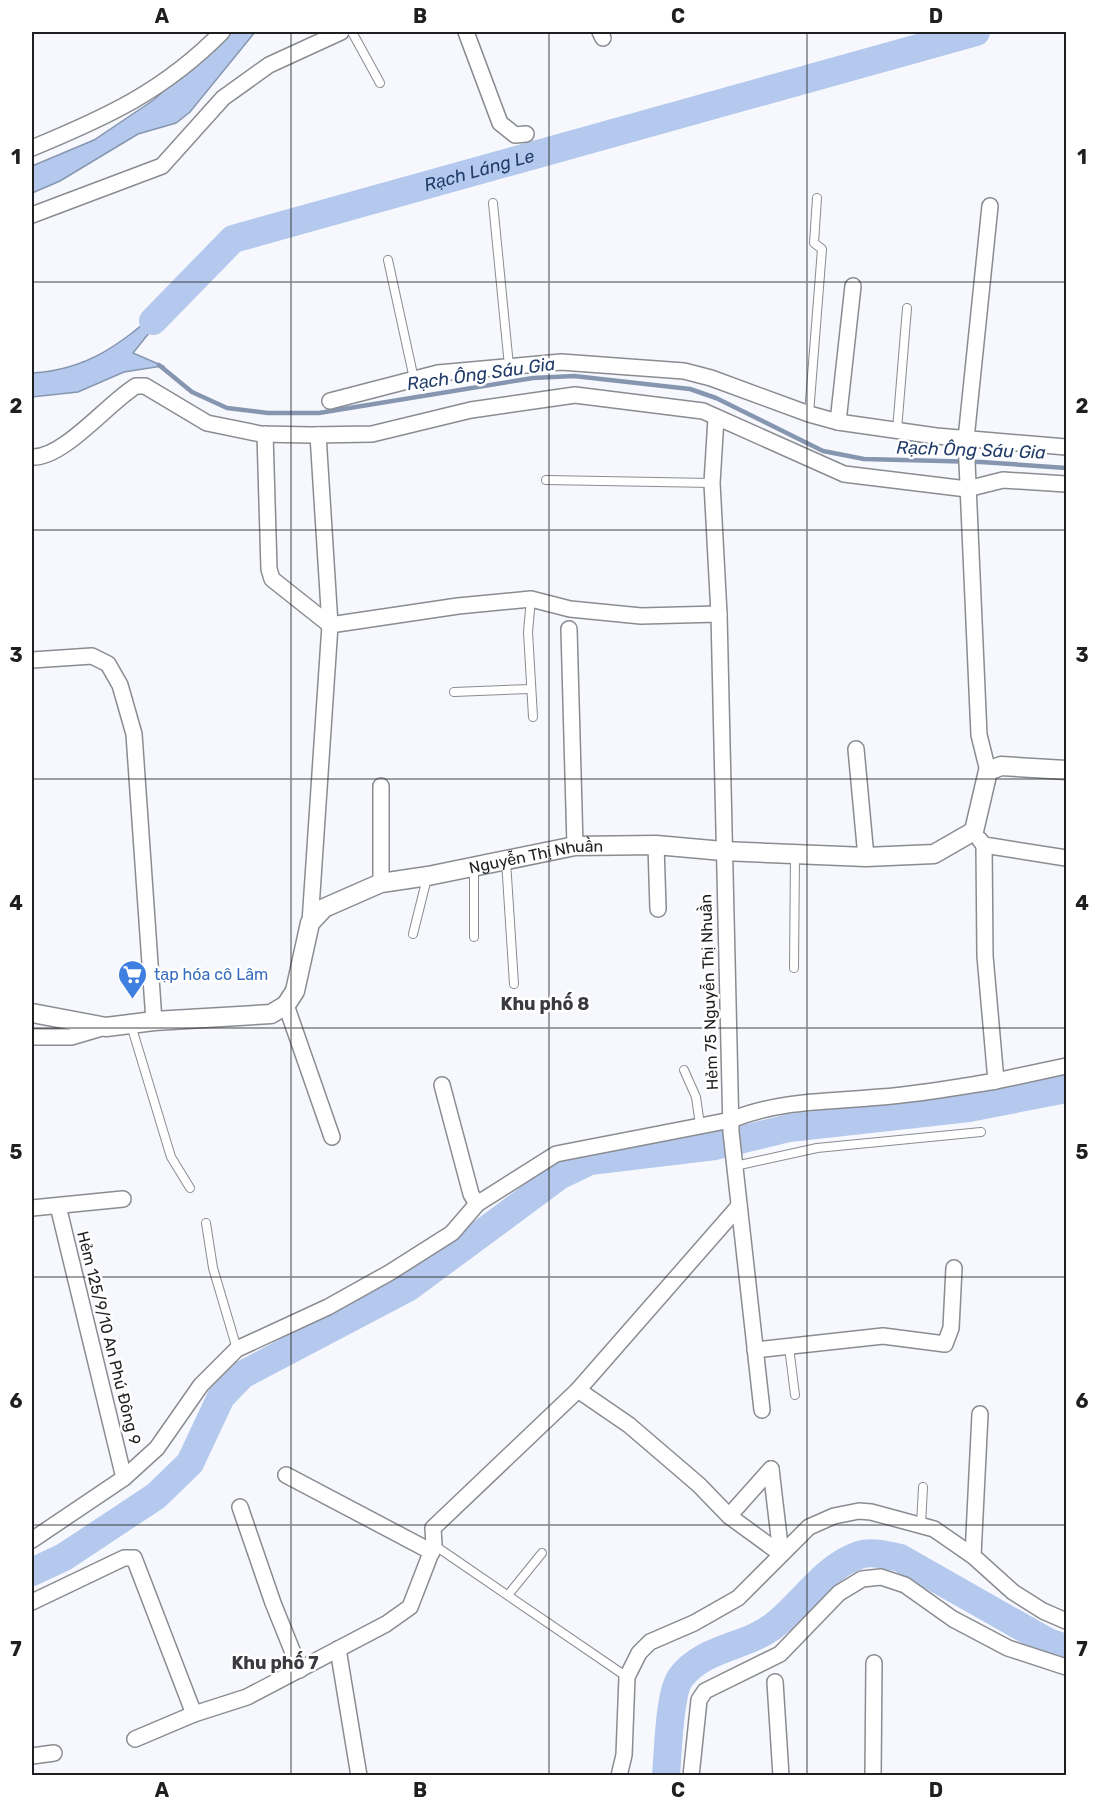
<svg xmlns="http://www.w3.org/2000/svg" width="1098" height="1807" viewBox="0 0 1098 1807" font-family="Rubik,sans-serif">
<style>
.water{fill:#b4c9ed;stroke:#8796b0;stroke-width:1.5}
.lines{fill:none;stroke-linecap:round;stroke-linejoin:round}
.stream{stroke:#8796b0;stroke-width:4.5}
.river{stroke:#b4c9ed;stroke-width:28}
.service-casing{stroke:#8a8c91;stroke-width:10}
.minor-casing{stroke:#8a8c91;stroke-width:18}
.tertiary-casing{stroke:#8a8c91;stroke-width:21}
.service{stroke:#fff;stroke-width:8}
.minor{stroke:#fff;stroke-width:15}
.tertiary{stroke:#fff;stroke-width:18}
.grid{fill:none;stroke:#1f1f21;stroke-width:1.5;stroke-opacity:0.55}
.labels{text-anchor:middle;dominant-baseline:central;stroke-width:5;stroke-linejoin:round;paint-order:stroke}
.street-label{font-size:16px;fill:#1f1f21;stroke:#fff}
.shop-label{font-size:16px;fill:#366cbe;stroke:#fff;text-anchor:start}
.water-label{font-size:18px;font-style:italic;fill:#223c6a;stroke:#fff}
.neighbourhood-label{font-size:18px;font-weight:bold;fill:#3a3b3f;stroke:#fff}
.neatline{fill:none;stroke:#1f1f21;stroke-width:2}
.grid-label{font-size:20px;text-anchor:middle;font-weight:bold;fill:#1f1f21}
</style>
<rect width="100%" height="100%" fill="#f6f8fd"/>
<g class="water">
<path d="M224,32H255L190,112L176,123L138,134L60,181L32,193V166L94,140L155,99Z"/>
<path d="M181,293L133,353L163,366L124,372L78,392L32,397V373C99,369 131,333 181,293Z"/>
</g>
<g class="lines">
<path class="stream" d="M159,365L192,392L227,408L268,413H319L533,378L574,376L690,389L716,398L823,451L864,459L981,462L1066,468"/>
<g class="river">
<path id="s1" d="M153,321L233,239L976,32"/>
<path d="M32,1572L64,1557L156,1496L190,1463L221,1397L242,1375L409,1287L559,1176L590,1161L715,1146L789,1128L969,1108L1066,1089"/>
<path d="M666,1776C668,1754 669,1692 681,1677C705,1646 747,1648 776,1624C804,1602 823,1568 859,1555C872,1551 887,1555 900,1558L1048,1642L1066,1648"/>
</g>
<defs>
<g id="service">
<path d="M352,32L380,83"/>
<path d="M493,203L509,366"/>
<path d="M388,260L414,379"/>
<path d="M809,414L822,249L814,243L817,198"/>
<path d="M897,430L907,308"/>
<path d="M546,480L712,483"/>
<path d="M531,599L528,632L533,717"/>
<path d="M454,692L530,689"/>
<path d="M506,861L514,984"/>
<path d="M413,934L427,878"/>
<path d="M474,937V867"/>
<path d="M794,968L795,855"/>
<path d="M131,1025L171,1157L190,1188"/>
<path d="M684,1070L696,1097L700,1125"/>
<path d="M735,1166L817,1148L981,1132"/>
<path d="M206,1223L213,1268L237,1349"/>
<path d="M789,1347L795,1395"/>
<path d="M921,1525L923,1487"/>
<path d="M434,1545L627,1677"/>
<path d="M508,1595L542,1553"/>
</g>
<g id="minor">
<path d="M466,32L500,123L515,135L526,134"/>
<path d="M600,32L603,38"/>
<path d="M32,148C107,117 164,91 222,32"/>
<path d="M32,215L162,166L223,98L269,65L341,32"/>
<path d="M330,401L438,373L561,362L684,371L711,378L809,414L838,422L936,436L1066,447"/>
<path d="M716,418L712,483L719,614L731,1132L762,1410"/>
<path d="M838,422L853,286"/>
<path d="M265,434L269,569L272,579L330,625L458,606L531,599L570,609L641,616L719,614"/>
<path d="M32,457C63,459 109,402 136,386H145L207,423L261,434L311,435L372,434L471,410L575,395L703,411L844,474L967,489L1003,480L1066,484"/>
<path d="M569,629L575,846"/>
<path d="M32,660L92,656L108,664L120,685L134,734L154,1021"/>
<path d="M856,749L866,857"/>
<path d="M988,771L979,735L966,439L990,206"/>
<path d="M979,839L984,845L1066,858"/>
<path d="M656,845L658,909"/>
<path d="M381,883V786"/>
<path d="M310,923L330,625L318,435"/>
<path d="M286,1005L332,1137"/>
<path d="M32,1037H71L105,1027"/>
<path d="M996,1081L1066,1066"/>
<path d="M442,1085L471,1194L477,1204"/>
<path d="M58,1206L124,1478"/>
<path d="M32,1208L123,1199"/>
<path d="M755,1350L883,1336L945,1344L951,1328L954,1268"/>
<path d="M578,1390L629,1425L699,1485L729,1516L781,1554"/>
<path d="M771,1469L781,1554"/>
<path d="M286,1475L432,1552"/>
<path d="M240,1507L273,1603L300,1670"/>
<path d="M729,1516L771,1469"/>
<path d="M32,1540L124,1478L157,1448L201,1385L237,1349L328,1307L389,1273L452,1233L477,1204L556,1154L731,1120C779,1100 829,1102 881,1097C920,1094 958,1087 996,1081L985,956L984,845"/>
<path d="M973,1556L980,1414"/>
<path d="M32,1602L124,1558H134L194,1714"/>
<path d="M338,1649L359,1776"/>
<path d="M775,1682L781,1776"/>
<path d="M135,1739L194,1714L247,1697L386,1624L410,1607L434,1545L433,1528L578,1390L739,1206"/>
<path d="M32,1756L54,1753"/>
<path d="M619,1776L624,1755L627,1677L639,1653L650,1642L694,1623L738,1598L809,1527L834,1516L859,1511L871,1512L934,1529L973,1556L1013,1592L1043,1611L1066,1621"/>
<path d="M691,1776L699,1700L705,1691L780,1654L839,1593L862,1579L881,1577L905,1585L953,1619L1008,1648L1066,1667"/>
<path d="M873,1776L874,1663"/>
</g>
<g id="tertiary">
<path id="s2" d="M32,1013L106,1027L154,1021L271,1014L286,1005L295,991L310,923L324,908L381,883L428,876L575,846L656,845L723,851L866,857L934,854L974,831L988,771L1001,766L1066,770"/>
</g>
</defs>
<use href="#service" class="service-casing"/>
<use href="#minor" class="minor-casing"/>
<use href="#tertiary" class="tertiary-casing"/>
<use href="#service" class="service"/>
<use href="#minor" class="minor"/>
<use href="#tertiary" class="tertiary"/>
</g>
<path class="grid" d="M291,32V1776M549,32V1776M807,32V1776M32,282H1066M32,530H1066M32,779H1066M32,1028H1066M32,1277H1066M32,1525H1066"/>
<defs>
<symbol id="supermarket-pin" viewBox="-11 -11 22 30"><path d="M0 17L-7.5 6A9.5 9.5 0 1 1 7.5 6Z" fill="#3f7fe0" stroke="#fff"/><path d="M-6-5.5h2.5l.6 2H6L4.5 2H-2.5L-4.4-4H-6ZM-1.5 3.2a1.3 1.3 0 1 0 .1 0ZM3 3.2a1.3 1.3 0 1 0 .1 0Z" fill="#fff"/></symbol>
</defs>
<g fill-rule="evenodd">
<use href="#supermarket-pin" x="116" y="958" width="33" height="45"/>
</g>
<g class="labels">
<g class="street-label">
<text stroke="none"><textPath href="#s2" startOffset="585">Nguyễn Thị Nhuần</textPath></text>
<text transform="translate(709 992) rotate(-92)">Hẻm 75 Nguyễn Thị Nhuần</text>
<text transform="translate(109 1338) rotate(76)">Hẻm 125/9/10 An Phú Đông 9</text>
</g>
<g class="shop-label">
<text x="154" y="974">tạp hóa cô Lâm</text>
</g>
<g class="water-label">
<text stroke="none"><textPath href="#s1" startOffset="370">Rạch Láng Le</textPath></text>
<text transform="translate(481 374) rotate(-8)">Rạch Ông Sáu Gia</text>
<text transform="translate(971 450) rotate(2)">Rạch Ông Sáu Gia</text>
</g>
<g class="neighbourhood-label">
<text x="545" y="1004">Khu phố 8</text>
<text x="275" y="1663">Khu phố 7</text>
</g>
</g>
<rect width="1098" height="1807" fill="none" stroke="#ffffff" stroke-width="66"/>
<rect x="33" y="33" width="1032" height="1741" class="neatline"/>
<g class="grid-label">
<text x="162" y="23">A</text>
<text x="420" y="23">B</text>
<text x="678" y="23">C</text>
<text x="936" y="23">D</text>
<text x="16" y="164">1</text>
<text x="1082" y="164">1</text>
<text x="16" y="413">2</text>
<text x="1082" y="413">2</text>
<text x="16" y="662">3</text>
<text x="1082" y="662">3</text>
<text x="16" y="910">4</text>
<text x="1082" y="910">4</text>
<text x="16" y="1159">5</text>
<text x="1082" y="1159">5</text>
<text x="16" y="1408">6</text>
<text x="1082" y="1408">6</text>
<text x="16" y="1656">7</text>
<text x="1082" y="1656">7</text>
<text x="162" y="1797">A</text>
<text x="420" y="1797">B</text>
<text x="678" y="1797">C</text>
<text x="936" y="1797">D</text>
</g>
</svg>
